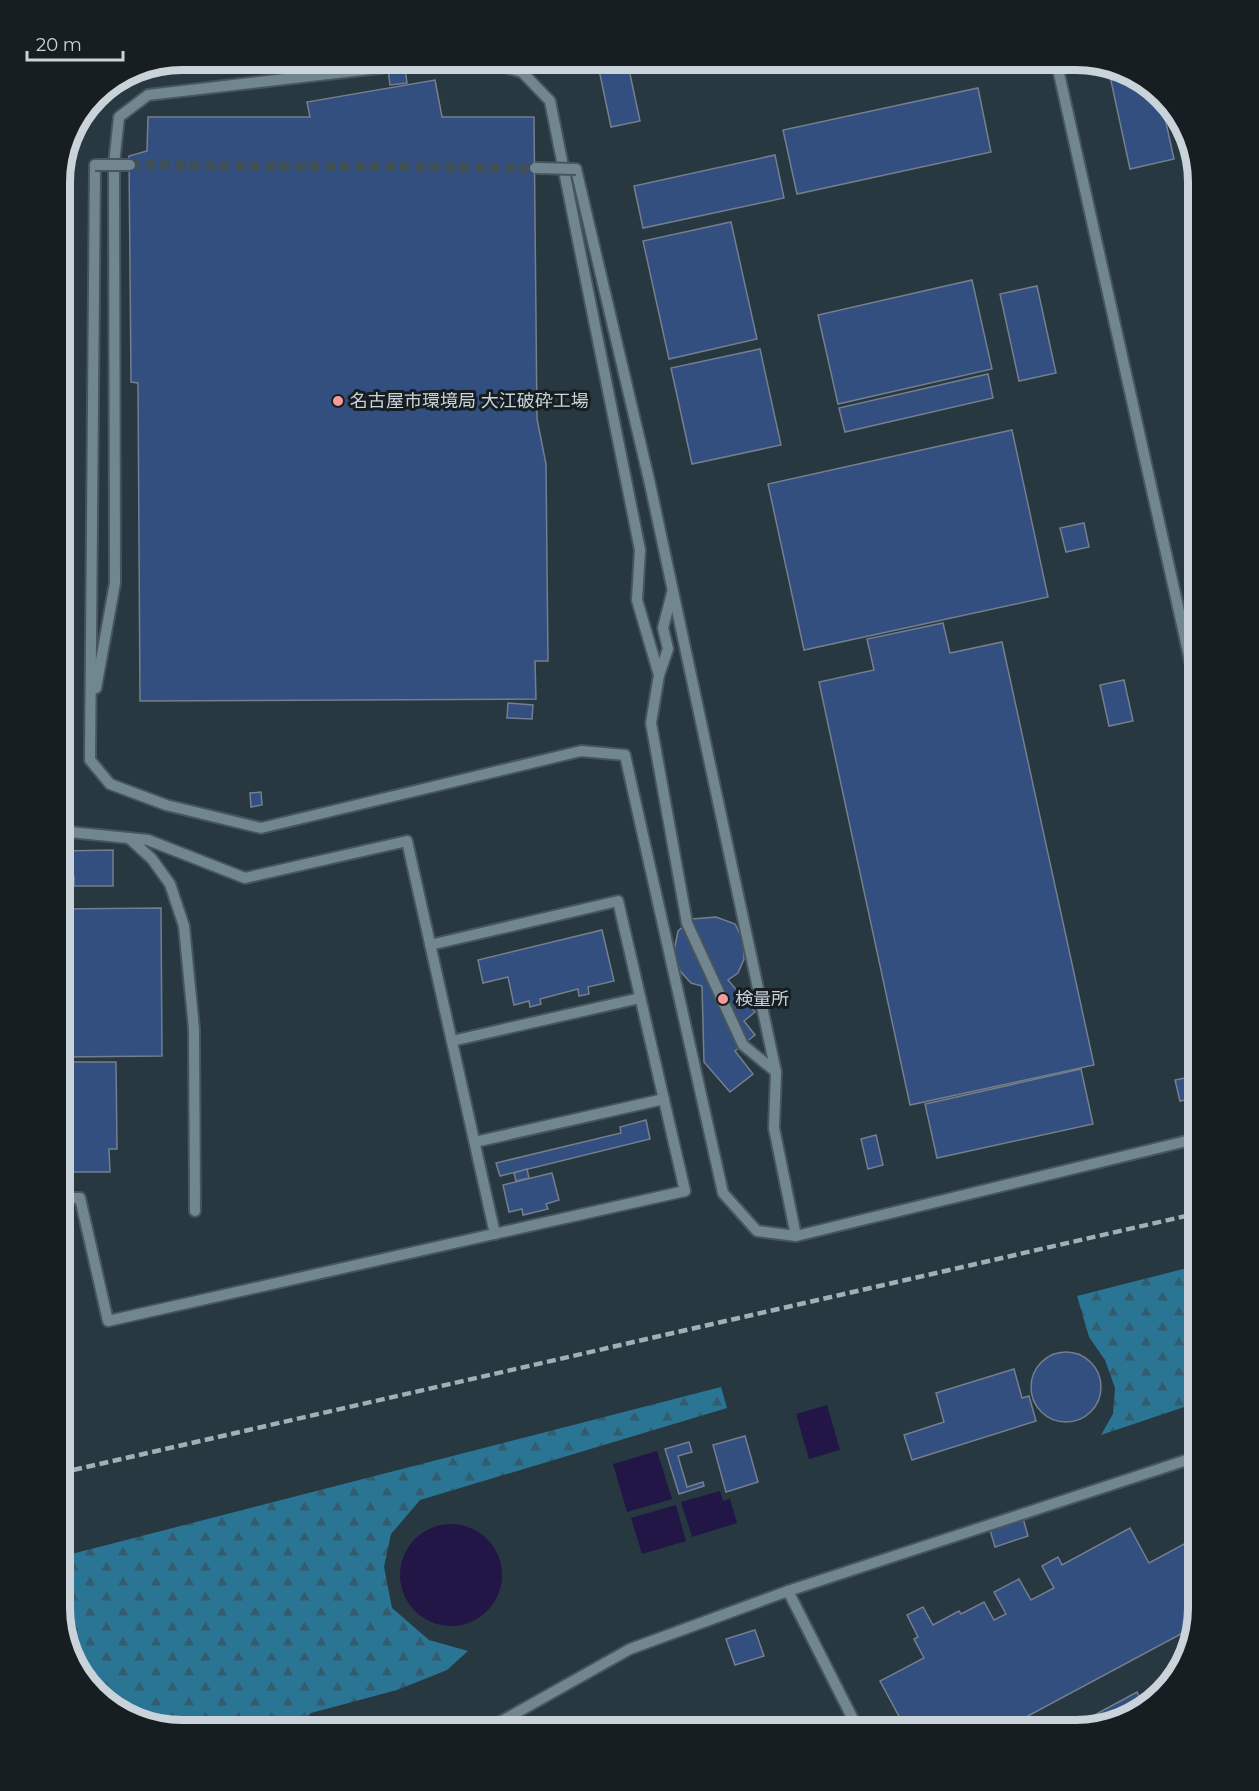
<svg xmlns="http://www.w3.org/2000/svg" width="1259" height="1791" viewBox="0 0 1259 1791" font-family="Montserrat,'Noto Sans JP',sans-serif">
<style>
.forest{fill:url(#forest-firs)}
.water{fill:#221647}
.building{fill:#324f7f;stroke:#757e8e;stroke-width:1.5}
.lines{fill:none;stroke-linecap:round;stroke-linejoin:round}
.minor-tunnel{stroke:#3f4f58;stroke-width:10;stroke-dasharray:10 5;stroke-linecap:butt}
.minor-casing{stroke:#47555c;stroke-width:14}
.minor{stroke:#72868f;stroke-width:10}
.rail{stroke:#a3afb5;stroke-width:4.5;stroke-dasharray:9 4.5;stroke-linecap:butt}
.minor-bridge-casing{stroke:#47555c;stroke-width:14;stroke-linecap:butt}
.minor-bridge{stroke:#72868f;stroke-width:10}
.poi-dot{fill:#f59b9a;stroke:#161e22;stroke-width:2}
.labels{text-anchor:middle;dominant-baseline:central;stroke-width:6;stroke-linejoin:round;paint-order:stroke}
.poi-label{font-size:18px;fill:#c9d3d9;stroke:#161e22;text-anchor:start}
.rim{fill:none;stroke:#c9d3d9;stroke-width:8}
</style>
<defs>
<pattern id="forest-firs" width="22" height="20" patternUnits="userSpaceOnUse" patternTransform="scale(1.5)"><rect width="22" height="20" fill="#2b7594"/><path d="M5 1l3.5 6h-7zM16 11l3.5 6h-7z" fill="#335d6f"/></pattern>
</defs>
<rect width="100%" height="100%" fill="#273841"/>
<g class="forest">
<path d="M1199,1265V1402L1101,1435L1113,1414L1115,1388L1105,1360L1089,1337L1077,1296Z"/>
<path d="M721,1387L727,1408L420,1500L391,1534L384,1567L392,1608L429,1640L468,1651L447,1670L397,1690L311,1713L293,1731H175L121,1714L77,1670L60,1609V1557Z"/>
</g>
<g class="water">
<path d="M827,1405L840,1450L809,1459L796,1414Z"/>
<path d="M657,1451L672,1499L627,1512L613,1464Z"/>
<path d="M720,1491L723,1501L730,1499L737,1523L692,1537L681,1502Z"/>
<path d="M676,1505L686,1541L642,1554L631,1518Z"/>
<circle cx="451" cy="1575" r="51"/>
</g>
<g class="building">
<path d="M387,60H404L407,83L390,85Z"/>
<path d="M549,60H561L562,63L549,65Z"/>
<path d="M597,60H627L640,121L611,127Z"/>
<path d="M661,60H693L662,67Z"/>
<path d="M1108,67L1138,77L1161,100L1174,159L1130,169Z"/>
<path d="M435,80L442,117H534L537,419L546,464L548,661H535L536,699L140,701L138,383L131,382L129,156L147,151L148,117H310L307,102Z"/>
<path d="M978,88L991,152L797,194L783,130Z"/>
<path d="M775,155L784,198L643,228L634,186Z"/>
<path d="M731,222L757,339L669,359L643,241Z"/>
<path d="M972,280L992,369L838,404L818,315Z"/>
<path d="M1037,286L1056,373L1019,381L1000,294Z"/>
<path d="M760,349L781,445L692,464L671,368Z"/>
<path d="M988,374L993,398L845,432L839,408Z"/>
<path d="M1012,430L1048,597L804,650L768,484Z"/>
<path d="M1084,523L1089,547L1066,552L1060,528Z"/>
<path d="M943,623L950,653L1002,642L1094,1065L910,1105L819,682L874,670L867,639Z"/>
<path d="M1124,680L1133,721L1109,726L1100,685Z"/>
<path d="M508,703L533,705L532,719L507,718Z"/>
<path d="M261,792L262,805L251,807L250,793Z"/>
<path d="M113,850V886H74V876H63V851Z"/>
<path d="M161,908L162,1056L60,1057V909Z"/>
<path d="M716,917L735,924L743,940L744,959L738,973L728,980L755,1012L744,1021L755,1035L735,1051L753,1074L730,1092L704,1062L702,986L691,983L680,971L674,951L678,931L692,919Z"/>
<path d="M602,930L614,981L588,987L589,994L579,996L578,989L540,999L541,1004L530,1007L529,1001L514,1005L508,977L483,983L478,960Z"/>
<path d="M60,1062H116L117,1149H109L110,1172H60Z"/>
<path d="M1081,1069L1093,1124L937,1158L925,1104Z"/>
<path d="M1199,1075V1097L1180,1101L1175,1080Z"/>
<path d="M646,1120L650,1139L500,1176L496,1163L621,1133L620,1127Z"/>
<path d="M876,1135L883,1165L868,1169L861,1139Z"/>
<path d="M527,1169L529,1178L516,1181L514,1173Z"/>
<path d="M552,1173L559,1200L546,1204L548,1209L523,1215L522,1209L509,1212L503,1185Z"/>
<circle cx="1066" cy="1387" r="35"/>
<path d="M1014,1369L1022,1398L1029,1396L1036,1421L912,1460L904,1435L944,1422L936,1393Z"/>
<path d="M745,1436L758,1482L726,1492L713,1445Z"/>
<path d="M689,1442L692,1452L678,1456L687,1487L703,1482L704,1486L679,1494L665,1449Z"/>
<path d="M1023,1518L1028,1536L995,1547L990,1530Z"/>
<path d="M1130,1528L1149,1563L1199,1536V1609L1194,1627L1000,1731H907L880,1681L924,1658L914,1639L918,1637L907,1615L923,1607L933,1625L959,1611L961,1614L984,1602L994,1620L1006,1614L994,1592L1019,1579L1031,1600L1054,1588L1042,1566L1058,1557L1062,1565Z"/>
<path d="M755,1630L764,1656L735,1665L726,1639Z"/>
<path d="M1137,1692L1145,1708L1138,1714L1077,1731H1065Z"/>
</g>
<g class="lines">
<path class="minor-tunnel" d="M130,165L535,168"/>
<defs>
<g id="minor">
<path d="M316,60L318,75"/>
<path d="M480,60L522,72L550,101L640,550L637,600L659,675L651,723L687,923L743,1045L776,1072"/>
<path d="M1056,60L1199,701"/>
<path d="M404,65L453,60"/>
<path d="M95,165L90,760L110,784L166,805L261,828L581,751L625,755L723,1193L757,1231L796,1236L1199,1138"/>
<path d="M576,169L650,484L776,1072L774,1128L796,1236"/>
<path d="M659,675L668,649L663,628L672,593"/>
<path d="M96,688L115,583L114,164L119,117L148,95L388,67"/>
<path d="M60,831L148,840L245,878L407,841L495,1234"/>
<path d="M129,838L152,859L170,884L184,926L194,1029L195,1211"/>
<path d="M452,1041L640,998"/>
<path d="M475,1142L664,1099"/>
<path d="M60,1198H80L108,1321L685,1191L618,901L430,945"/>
<path d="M788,1591L859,1731"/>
<path d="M484,1731L630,1649L788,1591L1199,1456"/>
</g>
</defs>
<use href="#minor" class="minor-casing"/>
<use href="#minor" class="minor"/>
<path class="rail" d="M60,1473L1199,1213"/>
<defs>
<g id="minor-bridge">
<path d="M95,165H130"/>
<path d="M535,168L576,169"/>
</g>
</defs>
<use href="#minor-bridge" class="minor-bridge-casing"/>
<use href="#minor-bridge" class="minor-bridge"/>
</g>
<g class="poi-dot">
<circle cx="338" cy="401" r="6"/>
<circle cx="723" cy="999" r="6"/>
</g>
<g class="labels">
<g class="poi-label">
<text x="350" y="401">名古屋市環境局 大江破砕工場</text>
<text x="735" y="999">検量所</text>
</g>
</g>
<path d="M0 0H1259V1791H0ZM182 70H1076A112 112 0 0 1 1188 182V1608A112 112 0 0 1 1076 1720H182A112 112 0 0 1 70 1608V182A112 112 0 0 1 182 70Z" fill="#161e22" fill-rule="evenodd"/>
<path class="rim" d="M182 70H1076A112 112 0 0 1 1188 182V1608A112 112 0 0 1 1076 1720H182A112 112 0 0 1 70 1608V182A112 112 0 0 1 182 70Z"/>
<path d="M27 51v9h96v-9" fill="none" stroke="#c9d3d9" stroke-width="3"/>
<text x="36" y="51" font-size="18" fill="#c9d3d9" stroke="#161e22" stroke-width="4.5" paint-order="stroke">20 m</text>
</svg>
